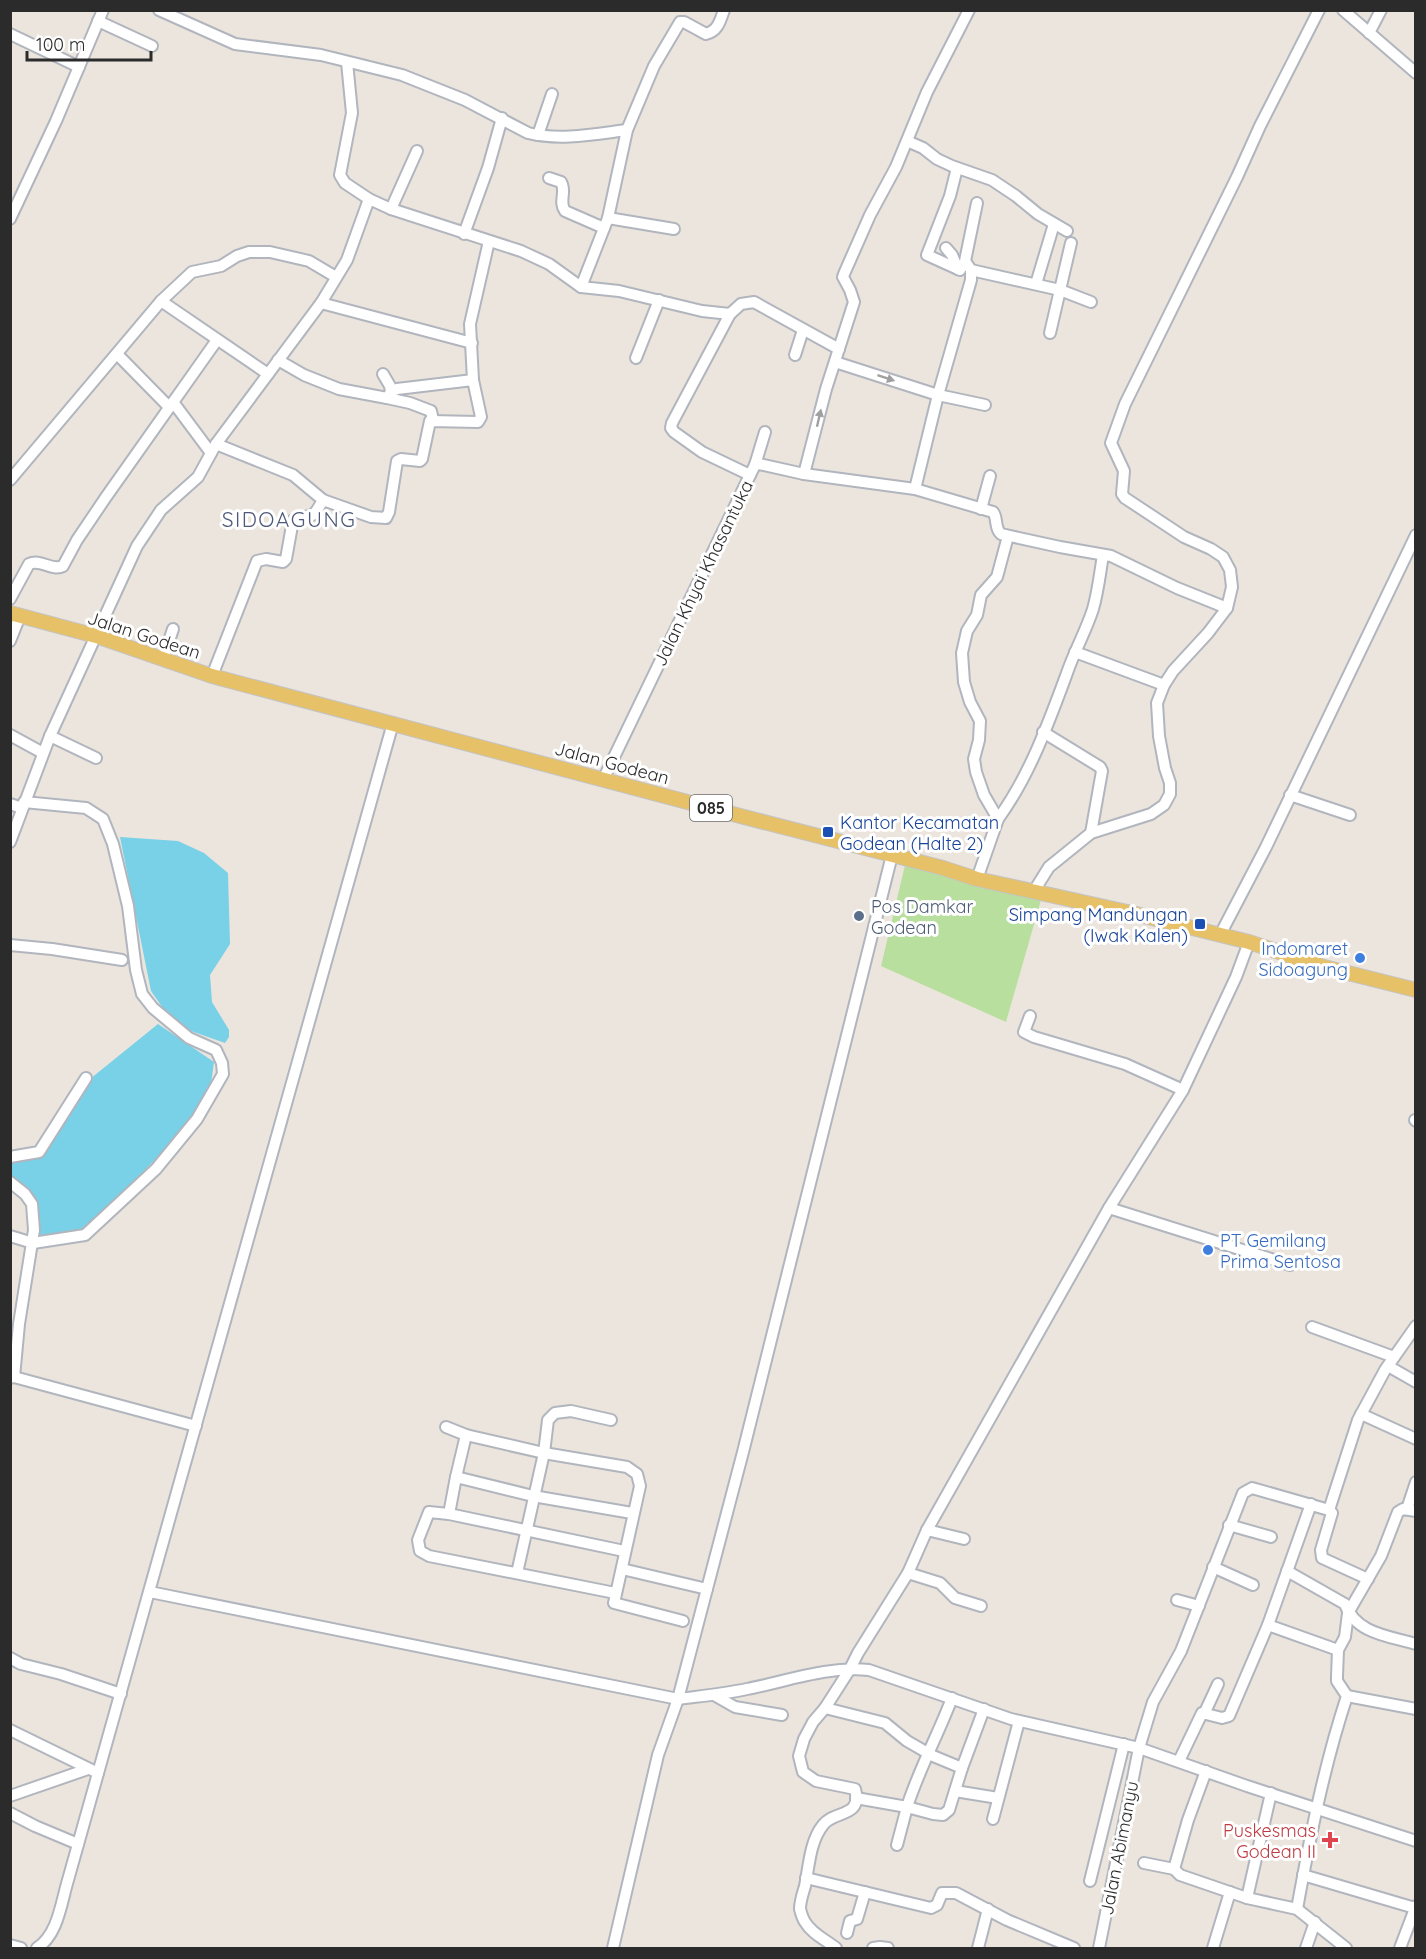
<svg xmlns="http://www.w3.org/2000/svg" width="1426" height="1959" viewBox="0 0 1426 1959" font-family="Quicksand,sans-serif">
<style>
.green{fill:#b9df9e}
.water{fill:#78d1e7}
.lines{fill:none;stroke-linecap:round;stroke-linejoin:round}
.minor-casing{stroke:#b1b5bd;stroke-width:14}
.major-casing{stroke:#c4c4c4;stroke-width:16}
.minor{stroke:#fff;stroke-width:10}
.major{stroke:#e7c168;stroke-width:14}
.oneway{fill:#a0a0a0}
.transit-dot{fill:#1a4fb4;stroke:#fff;stroke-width:2}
.service-dot{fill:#5c6f8a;stroke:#fff;stroke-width:2}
.shop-dot{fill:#3f7fe0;stroke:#fff;stroke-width:2}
.health-dot{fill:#e0444e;stroke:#fff;stroke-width:2}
.labels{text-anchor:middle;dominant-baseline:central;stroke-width:6;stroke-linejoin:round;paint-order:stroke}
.shield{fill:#fff;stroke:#6b6b6b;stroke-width:1.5}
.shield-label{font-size:16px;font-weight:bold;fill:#2b2b2b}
.street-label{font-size:18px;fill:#2b2b2b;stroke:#fff}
.transit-label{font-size:18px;fill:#164399;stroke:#fff;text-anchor:start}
.service-label{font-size:18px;fill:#4e5e75;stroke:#fff;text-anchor:start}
.shop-label{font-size:18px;fill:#366cbe;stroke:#fff;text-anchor:end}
.health-label{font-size:18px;fill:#be3a42;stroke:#fff;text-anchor:end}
.quarter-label{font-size:21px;letter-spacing:1.5px;fill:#4e5979;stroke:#fff}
</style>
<rect width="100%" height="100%" fill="#ece5de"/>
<path class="green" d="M905,865L1041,900L1006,1022L881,966Z"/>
<g class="water">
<path d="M120,837L178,841L204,853L228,873L230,944L210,975L212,1002L229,1030V1037L225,1043L188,1030L165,1011L151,991Z"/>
<path d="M158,1024L214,1062L211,1084L187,1127L83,1233L39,1239C40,1200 41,1200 11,1176L10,1163L33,1158L47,1151L75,1099L90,1079Z"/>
</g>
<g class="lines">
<defs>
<g id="minor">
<path d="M159,10L235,44L321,55L402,75L465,100L528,133C560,141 595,134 627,130"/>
<path d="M1343,10L1416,73"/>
<path d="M98,21L152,46"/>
<path d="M1369,33L1381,10"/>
<path d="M10,34L79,67"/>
<path d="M347,62L352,113L340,175L345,183L369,199L391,209L521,251L549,264L581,287L619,291L702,311L730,314L741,304L754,302L839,349"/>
<path d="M538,135L552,94"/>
<path d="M907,141L923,148L937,159L952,166L992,180L1016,196L1038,214L1067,231"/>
<path d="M957,168L950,196L927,255L958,269"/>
<path d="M549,178L561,182C567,192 558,201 565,211L604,228"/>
<path d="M391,209L417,151"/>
<path d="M608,218L674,229"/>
<path d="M10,219L56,121L103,10"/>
<path d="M464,234L488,168L502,118"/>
<path d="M946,248L952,255L958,269L960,270"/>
<path d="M971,270L1060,290L1071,243"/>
<path d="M1036,284L1054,224"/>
<path d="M581,287L608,218L627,130L654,66L680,22H684L706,34C718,31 720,21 724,10"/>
<path d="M161,301L268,374"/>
<path d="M321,303L472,343"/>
<path d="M730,314L672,423L671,428L674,432L702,452L750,475"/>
<path d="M1050,333L1060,290L1091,302"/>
<path d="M117,354L169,407"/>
<path d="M795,355L803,330"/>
<path d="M636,358L659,300"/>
<path d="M278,360L304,375L339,389L387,398L391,392L397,389L473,380"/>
<path d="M835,362L938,395L985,405"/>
<path d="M383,374L390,386L391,392"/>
<path d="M387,398L410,403L431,411L433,420"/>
<path d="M173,402L211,453"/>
<path d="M216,444L293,475L323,500L371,517L386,518L389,512L397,461L401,459L420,461L422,459L430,421L478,422L481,417L473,380L470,324L489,241"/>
<path d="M755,465L765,432"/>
<path d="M804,474L826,389L854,302L850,290L843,277L844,274L870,215L896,167L927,92L969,10"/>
<path d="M10,480L161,301L192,272L221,266L237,256L249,252H270L309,261L336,277"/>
<path d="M915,489L938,395L971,280V270L965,261L977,203"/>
<path d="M981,509L990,476"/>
<path d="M10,599L29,564C41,558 52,572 63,566L77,540L106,497L217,340"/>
<path d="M10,641L20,616"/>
<path d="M1075,652L1164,685"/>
<path d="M163,659L173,629"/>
<path d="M212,676L257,561L266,559L283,562L286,559L293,520C313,513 311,522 323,500"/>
<path d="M1043,732L1100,767L1102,771L1091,833"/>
<path d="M10,735L43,753"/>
<path d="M50,736L96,758"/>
<path d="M603,780L750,475L755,465L759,464L804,474L915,489L993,512C998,518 994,528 1001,534L1060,547L1111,556L1177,588L1227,608"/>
<path d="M1290,795L1350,815"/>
<path d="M10,804L22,808"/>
<path d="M998,819C1030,775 1048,724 1067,673C1074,652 1086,631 1093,609C1098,592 1100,573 1103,555"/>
<path d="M10,842L50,736L137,546L161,510L198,477L216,444L321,303L347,260L369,199"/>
<path d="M977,879L998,819L984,795L976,772L974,759L979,740L980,721L970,702L964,682L962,653L967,631L977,615L981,595L997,577L1008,536"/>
<path d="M1034,891L1049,867L1091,833L1151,814L1164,805L1170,794V783L1165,768L1159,736L1157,703L1164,685L1173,671L1208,633L1227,608L1232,587L1230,570L1223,557L1211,549L1184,537L1125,498L1122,494L1124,471L1111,443L1125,404L1237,177L1260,126L1319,10"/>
<path d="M1220,935L1266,847L1416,535"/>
<path d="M1249,942L1236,977L1183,1090L1109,1208L1290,1265"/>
<path d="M10,945L52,949L122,960"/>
<path d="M1030,1016L1024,1032L1034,1037L1125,1064L1183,1090"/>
<path d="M1415,1120L1416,1121"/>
<path d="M10,1157L39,1152L86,1078"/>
<path d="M10,1182L25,1194L32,1204L34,1230L19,1324L14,1377"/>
<path d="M10,1236L33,1243L85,1235L156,1169L197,1119L223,1074L222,1063L216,1050L189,1038L153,1008L142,994L136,970L128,906L113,844L103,819L86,808L24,802"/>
<path d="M1312,1327L1394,1357"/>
<path d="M1388,1366L1416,1382"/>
<path d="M10,1378L14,1377L196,1426"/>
<path d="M1361,1414L1416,1439"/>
<path d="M446,1427L466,1435"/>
<path d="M456,1477L466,1435L544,1453L627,1467L637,1474L640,1486L614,1603L683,1621"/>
<path d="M1407,1509L1416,1482"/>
<path d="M1329,1510L1358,1420L1385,1370L1416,1326"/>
<path d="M449,1514L456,1477L533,1496L632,1513"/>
<path d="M1229,1525L1271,1537"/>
<path d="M927,1530L964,1539"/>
<path d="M1213,1567L1253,1585"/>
<path d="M622,1569L707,1589"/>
<path d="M1287,1571L1345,1604C1356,1634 1389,1636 1416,1644"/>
<path d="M517,1573L544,1453L548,1420L555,1413L571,1411L611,1420"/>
<path d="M908,1573L940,1583L955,1598L981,1606"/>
<path d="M150,1592L678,1699C701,1696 724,1694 747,1689C788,1681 827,1666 869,1670L1011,1719L1139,1748L1247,1786L1416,1841"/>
<path d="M615,1593L429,1556L420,1551L418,1540L429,1512L449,1514L624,1551"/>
<path d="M1177,1600L1199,1606"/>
<path d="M1268,1625L1338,1650"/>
<path d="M10,1658L21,1664L61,1674L121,1694"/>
<path d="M714,1695L735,1707L782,1715"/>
<path d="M1347,1696L1416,1709"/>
<path d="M825,1708L885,1723L907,1741L933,1756L962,1768"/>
<path d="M1205,1712L1218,1684"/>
<path d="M10,1730L98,1773"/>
<path d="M1179,1761L1202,1713L1222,1718L1229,1716L1268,1625L1311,1504"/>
<path d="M955,1791L998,1798"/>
<path d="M10,1796L88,1769"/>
<path d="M856,1798L907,1807C919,1769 938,1735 952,1698"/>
<path d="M10,1813L35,1826L78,1844"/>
<path d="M993,1819L1019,1721"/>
<path d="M897,1845L907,1807L933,1814L943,1815L949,1810L962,1768L984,1709"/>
<path d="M1144,1863L1174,1869L1180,1875L1247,1898L1297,1909L1346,1948"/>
<path d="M1174,1869L1188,1820L1206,1771"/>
<path d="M1303,1875L1415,1908"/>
<path d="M806,1878L931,1908L937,1905L942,1893H956L1007,1920L1074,1948"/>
<path d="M1090,1881L1124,1744"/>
<path d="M1247,1898L1271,1793"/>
<path d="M1297,1909C1310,1837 1324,1766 1347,1696L1337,1681V1676L1338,1650L1345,1637L1348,1613L1381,1556L1398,1512L1403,1509L1416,1511"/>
<path d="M847,1933L850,1921L857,1919L865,1892"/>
<path d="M10,1945L21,1948"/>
<path d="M37,1948C58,1935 61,1903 68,1880L393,723"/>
<path d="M613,1948L658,1755L678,1699L743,1452L892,855"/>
<path d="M836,1948C826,1940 812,1934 805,1922C803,1919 801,1913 800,1909C800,1901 803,1893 805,1886C809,1866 810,1841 823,1825C834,1810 863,1818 855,1789L816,1781L803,1772L799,1756L804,1739L813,1722L825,1708L850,1669L858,1653L908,1573L927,1530L1109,1208"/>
<path d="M873,1948L880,1947L888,1948"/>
<path d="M978,1948L988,1909"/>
<path d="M1099,1948L1139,1748L1153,1702L1181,1651L1243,1493L1252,1488L1329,1510L1332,1513L1321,1550L1322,1558L1368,1579"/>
<path d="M1213,1948L1230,1892"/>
<path d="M1306,1948L1315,1922"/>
<path d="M1400,1948L1416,1906"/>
</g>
<path id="major" d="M10,613L96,636L212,676L744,817L943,868L977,879L1132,913L1249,942L1324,967L1416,990"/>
</defs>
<use href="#minor" class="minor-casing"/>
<use href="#major" class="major-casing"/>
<use href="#minor" class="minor"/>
<use href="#major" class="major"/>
</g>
<defs><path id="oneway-solid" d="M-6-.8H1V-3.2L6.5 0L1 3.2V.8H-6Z" transform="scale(1.5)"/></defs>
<g class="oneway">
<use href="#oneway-solid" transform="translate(886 378) rotate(18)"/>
<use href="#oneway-solid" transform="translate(819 418) rotate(-77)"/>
</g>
<g class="transit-dot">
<rect x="822" y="826" width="12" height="12" rx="3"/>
<rect x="1194" y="918" width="12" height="12" rx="3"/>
</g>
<circle class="service-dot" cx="859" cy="916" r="6"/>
<g class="shop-dot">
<circle cx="1360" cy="958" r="6"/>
<circle cx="1208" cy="1250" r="6"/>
</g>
<path class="health-dot" d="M1327 1831h6v6h6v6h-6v6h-6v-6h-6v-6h6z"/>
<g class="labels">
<rect class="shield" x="690" y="795" width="42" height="26" rx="4.5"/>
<g class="shield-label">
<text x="711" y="808">085</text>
</g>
<g class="street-label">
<text transform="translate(703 573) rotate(-64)">Jalan Khyai Khasantuka</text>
<text transform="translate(144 635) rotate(18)">Jalan Godean</text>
<text transform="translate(612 763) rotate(15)">Jalan Godean</text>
<text transform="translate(1119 1848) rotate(-79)">Jalan Abimanyu</text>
</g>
<g class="transit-label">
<text x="840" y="822">Kantor Kecamatan<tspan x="840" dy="21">Godean (Halte 2)</tspan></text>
<text x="1188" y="914" text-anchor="end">Simpang Mandungan<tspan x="1188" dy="21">(Iwak Kalen)</tspan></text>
</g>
<g class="service-label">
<text x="871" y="906">Pos Damkar<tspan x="871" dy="21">Godean</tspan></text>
</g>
<g class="shop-label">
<text x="1348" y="948">Indomaret<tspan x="1348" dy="21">Sidoagung</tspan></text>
<text x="1220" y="1240" text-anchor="start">PT Gemilang<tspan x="1220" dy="21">Prima Sentosa</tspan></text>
</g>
<g class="health-label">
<text x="1316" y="1830">Puskesmas<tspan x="1316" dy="21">Godean II</tspan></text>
</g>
<g class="quarter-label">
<text x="289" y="519">SIDOAGUNG</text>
</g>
</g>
<rect width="1426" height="1959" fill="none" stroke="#2b2b2b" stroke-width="24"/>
<path d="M27 51v9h124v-9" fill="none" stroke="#2b2b2b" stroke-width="3"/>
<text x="36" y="51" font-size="18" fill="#2b2b2b" stroke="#ffffff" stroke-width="4.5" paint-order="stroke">100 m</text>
</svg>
